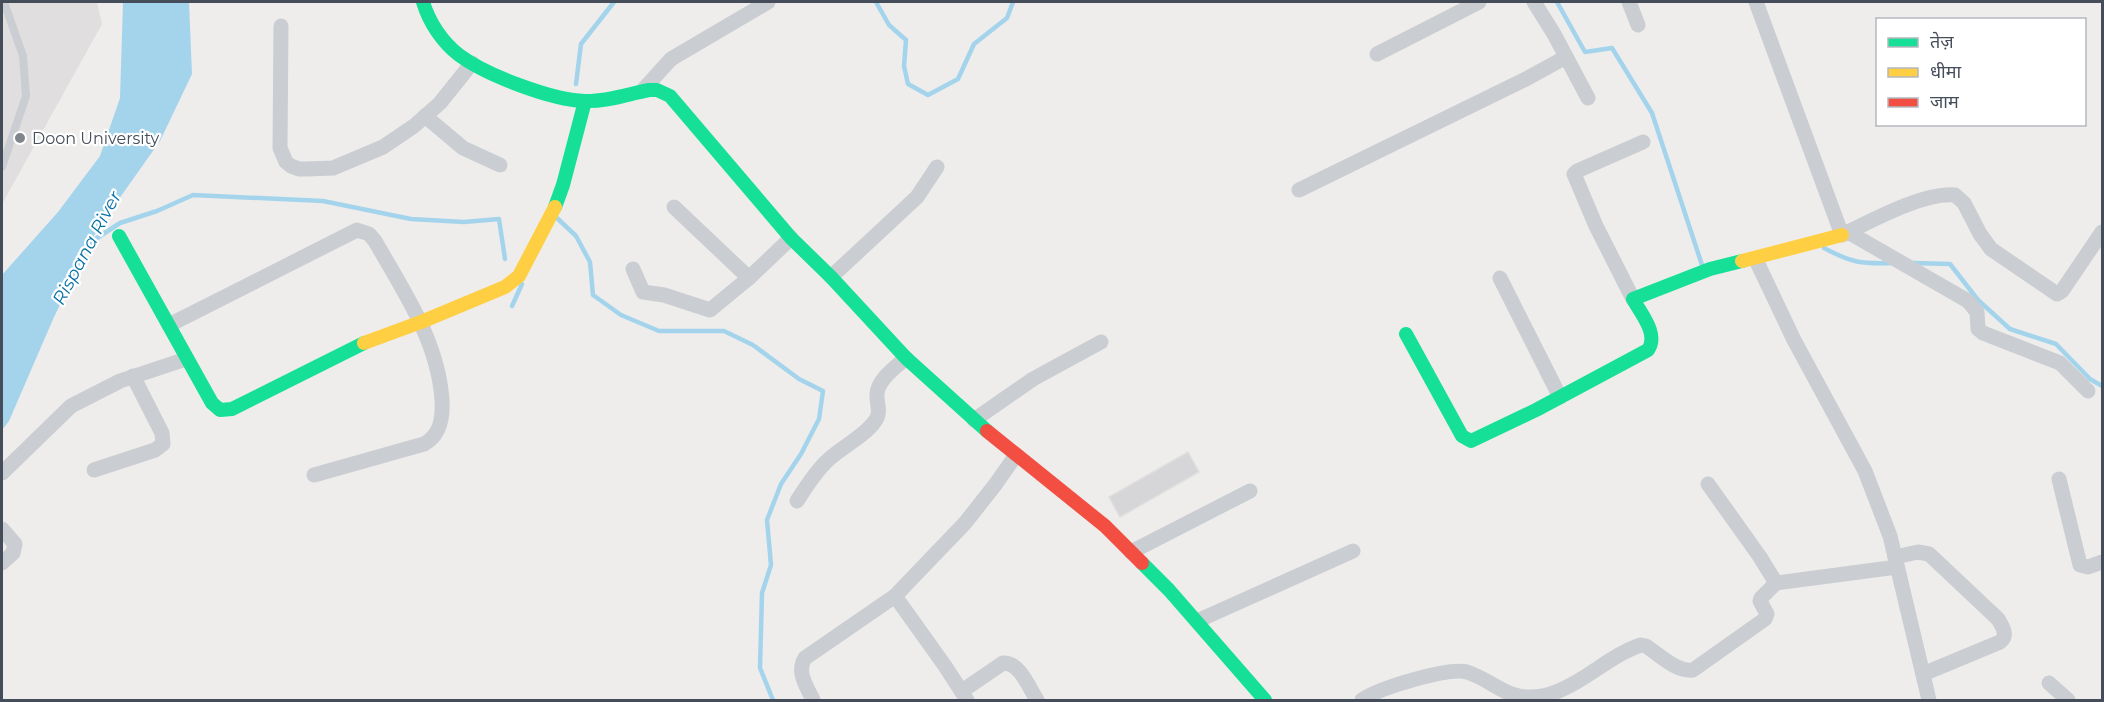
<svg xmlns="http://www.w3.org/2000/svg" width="2104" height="702" viewBox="0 0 2104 702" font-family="Montserrat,'Noto Sans Devanagari',sans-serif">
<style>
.education{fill:#e0dede}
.water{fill:#a4d4ec}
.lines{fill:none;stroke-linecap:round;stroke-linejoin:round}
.stream{stroke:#a4d4ec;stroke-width:4.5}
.building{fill:#d6d6d8;stroke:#dfdfdf;stroke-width:1.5}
.lane{stroke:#cacdd1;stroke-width:8}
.street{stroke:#cacdd1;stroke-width:15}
.fast{stroke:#16e098;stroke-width:14}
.slow{stroke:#ffcf43;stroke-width:14}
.jam{stroke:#f24e42;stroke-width:14}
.poi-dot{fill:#80858c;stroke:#fff;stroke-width:2}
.labels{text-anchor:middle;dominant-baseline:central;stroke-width:4.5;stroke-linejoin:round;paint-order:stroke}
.poi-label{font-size:16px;fill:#444d59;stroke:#fff;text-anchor:start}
.water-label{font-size:18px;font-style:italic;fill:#0a73a5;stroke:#fff}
</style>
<rect width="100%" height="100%" fill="#eeedec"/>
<path class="education" d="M2,2H97L102,24L2,204Z"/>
<path class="water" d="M123,2H189L192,74L160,141L97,230L54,317L9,421L2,430V275L58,212L100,156L120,98Z"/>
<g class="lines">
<g class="stream">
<path d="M876,2L889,25L906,40L904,66L908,84L928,95L958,79L974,44L1007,18L1013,2"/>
<path d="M1557,2L1585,52L1612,48L1652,113L1702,265"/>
<path d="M576,84L581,44L614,2"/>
<path d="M557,218L576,236L590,262L593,295L621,315L659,331H724L753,345L799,379L823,391L819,419L801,454L781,484L767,520L771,565L762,593L760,668L773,700"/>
<path d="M88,244L120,223L157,211L193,195L323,201L411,219L464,222L499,219L505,259"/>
<path d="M1824,248C1852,263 1861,264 1893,263"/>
<path d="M1913,263L1950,264L1978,300L2010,329L2056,344L2090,379L2102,386"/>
<path d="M512,306L522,284"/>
</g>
</g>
<path class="building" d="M1188,452L1199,472L1120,517L1109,497Z"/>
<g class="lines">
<path class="lane" d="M2,167L26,96L23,56L4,2"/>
<g class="street">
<path d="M1534,2L1554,34L1588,98"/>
<path d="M1629,2L1638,25"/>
<path d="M1756,2L1842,235C1871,221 1923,192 1955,195L1964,203L1980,234L1991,249L2057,294L2062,291L2102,232"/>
<path d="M281,26L280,148L286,162L291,166L299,169H307L333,168L383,147L414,126L440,103L472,63"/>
<path d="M1377,54L1479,2"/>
<path d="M642,91L671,59L768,2"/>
<path d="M425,116L463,148L500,165"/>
<path d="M1299,190L1526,79L1566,57"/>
<path d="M674,207L749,278"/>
<path d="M1848,232L1968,301L1977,312L1978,329L1983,333L2060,363L2088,391"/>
<path d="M1756,260L1794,340L1865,471L1890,536L1929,700"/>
<path d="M633,269L643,292L664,295L710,310L749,278L791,238"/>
<path d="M831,277L917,197L937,167"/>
<path d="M1500,278L1560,397"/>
<path d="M1633,299L1596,226L1574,174L1577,171L1643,142"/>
<path d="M169,325L357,230L369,234L375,241C404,292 438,341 442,400C443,417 441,435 424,444L314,475"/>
<path d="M974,420L1033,379L1101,342"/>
<path d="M94,470L155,450L163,444L162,433L133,376"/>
<path d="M2,473L71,406L120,381L186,359"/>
<path d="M2059,479L2080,565L2088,567L2102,562"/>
<path d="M1708,484L1760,557L1776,583L1897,567"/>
<path d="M797,501C806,487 815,472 828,460C842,447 865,436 875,421C882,412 876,403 877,394C878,379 896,367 906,358"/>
<path d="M2,529L15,544L13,553L2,563"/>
<path d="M1131,552L1250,491"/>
<path d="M1895,557L1918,552L1929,554L1998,619C2002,626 2009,635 2000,642L1923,674"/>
<path d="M895,596L945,666L967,700"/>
<path d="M1197,621L1353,551"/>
<path d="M2049,683L2068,700"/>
<path d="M962,691L1003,663C1020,662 1029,688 1037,700"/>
<path d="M813,700C807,687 796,672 805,658L895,596L965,523L995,485L1016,455"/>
<path d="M1362,700C1379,688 1448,667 1467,672C1497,682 1506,702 1543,696C1579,688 1607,656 1641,645L1646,646C1660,655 1676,672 1693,670L1765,619L1767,614L1760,601L1761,598L1776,583"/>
</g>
<g class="fast">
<path d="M423,2C429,22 442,42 459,55C486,75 551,100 585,101C606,102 628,94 649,90H657L670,96L791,238L831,277L906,358L987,431"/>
<path d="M555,207L563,185L585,101"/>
<path d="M119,236L212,403L220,410L232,409L364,343"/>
<path d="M1406,334L1462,436L1471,441L1536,410L1648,350C1659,334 1641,314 1633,299L1710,269L1742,261"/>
<path d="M1142,563L1169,590L1265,700"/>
</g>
<g class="slow">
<path d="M1742,261L1842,235"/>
<path d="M364,343L421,322L505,287L519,276L555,207"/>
</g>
<path class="jam" d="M987,431L1105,526L1142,563"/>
</g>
<circle class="poi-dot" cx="20" cy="138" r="6"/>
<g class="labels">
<g class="poi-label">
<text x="32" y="138">Doon University</text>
</g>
<g class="water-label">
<text transform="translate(87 248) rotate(-62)">Rispana River</text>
</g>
</g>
<rect width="2104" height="702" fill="none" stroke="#444d59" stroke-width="6"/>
<rect x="1876" y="18" width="210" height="108" fill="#ffffff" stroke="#b4b8bd" stroke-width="1.5"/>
<rect x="1888" y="38" width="30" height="9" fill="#16e098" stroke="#b4b8bd" stroke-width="1.5"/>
<text x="1930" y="48" font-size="18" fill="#444d59">तेज़</text>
<rect x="1888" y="68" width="30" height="9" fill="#ffcf43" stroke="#b4b8bd" stroke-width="1.5"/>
<text x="1930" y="78" font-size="18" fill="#444d59">धीमा</text>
<rect x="1888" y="98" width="30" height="9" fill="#f24e42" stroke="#b4b8bd" stroke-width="1.5"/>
<text x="1930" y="108" font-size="18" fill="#444d59">जाम</text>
</svg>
